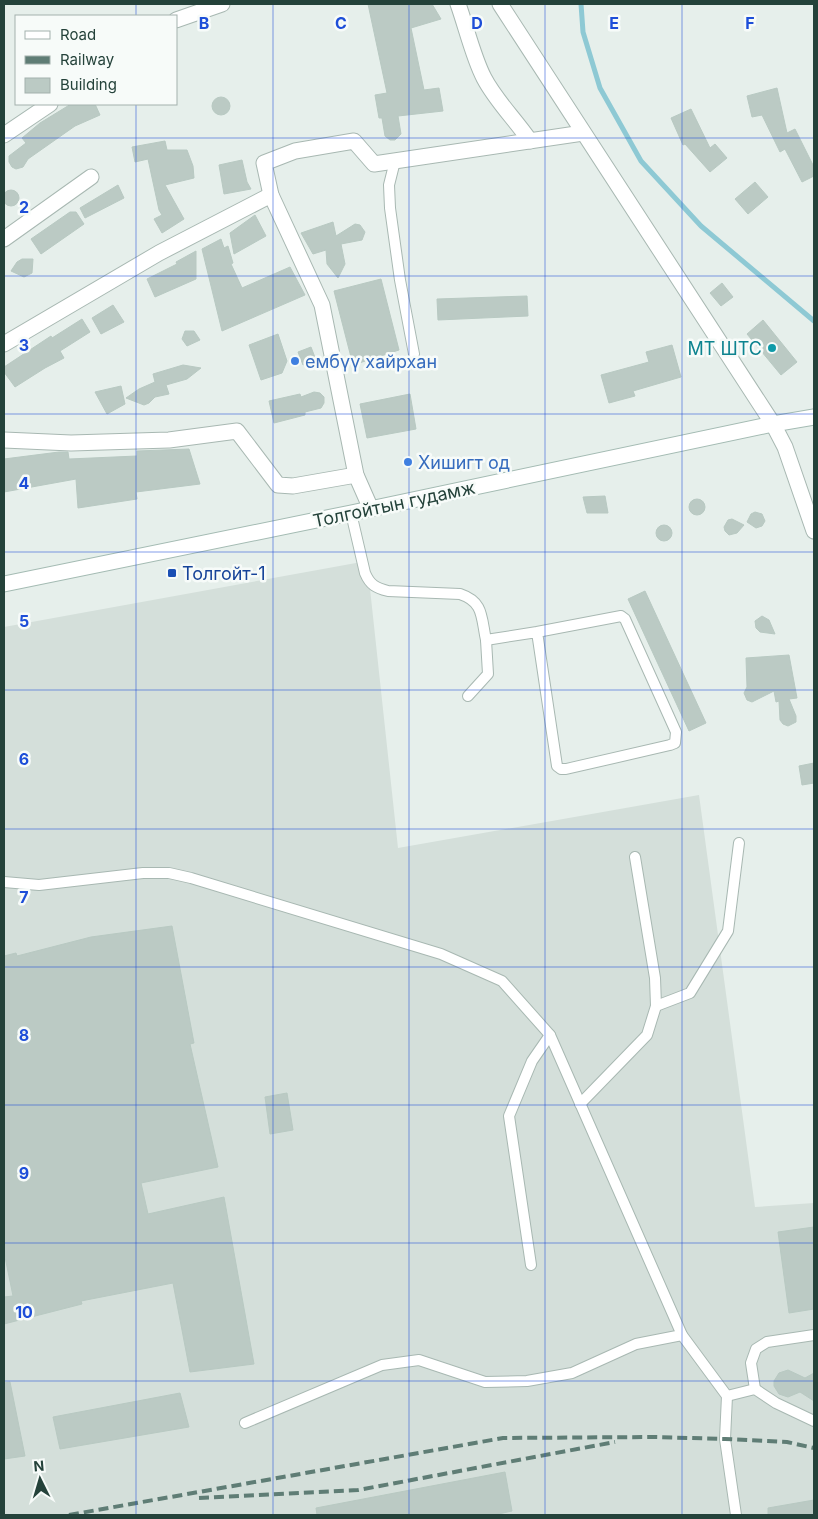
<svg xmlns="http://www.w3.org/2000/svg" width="818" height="1519" viewBox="0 0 818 1519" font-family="Inter,sans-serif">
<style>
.built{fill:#d4dfda}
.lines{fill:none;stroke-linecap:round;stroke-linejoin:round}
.stream{stroke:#8ec9d4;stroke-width:5}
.building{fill:#bbcac4;stroke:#b8c9c2}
.service-casing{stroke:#a8b8b2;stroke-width:12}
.minor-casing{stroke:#a8b8b2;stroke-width:17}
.tertiary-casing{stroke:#a8b8b2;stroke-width:17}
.secondary-casing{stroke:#a4bbb3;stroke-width:17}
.service{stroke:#fff;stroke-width:10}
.minor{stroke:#fff;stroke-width:15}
.tertiary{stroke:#fff;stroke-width:15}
.secondary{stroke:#fff;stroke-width:15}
.rail{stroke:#5f7d75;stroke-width:4;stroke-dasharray:10 5;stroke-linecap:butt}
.grid{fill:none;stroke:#1d4ed8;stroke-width:1;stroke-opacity:0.55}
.culture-dot{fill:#0f9aa8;stroke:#f7fbf9;stroke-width:2}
.shop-dot{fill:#3f7fe0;stroke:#f7fbf9;stroke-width:2}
.transit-dot{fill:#1a4fb4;stroke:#f7fbf9;stroke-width:2}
.labels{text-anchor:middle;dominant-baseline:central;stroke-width:5;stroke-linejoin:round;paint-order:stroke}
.culture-label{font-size:18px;fill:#0d838f;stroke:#f7fbf9;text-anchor:end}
.shop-label{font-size:18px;fill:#366cbe;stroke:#f7fbf9;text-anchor:start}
.street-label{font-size:18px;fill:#24423a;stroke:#f7fbf9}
.transit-label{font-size:18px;fill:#164399;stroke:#f7fbf9;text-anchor:start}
.grid-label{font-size:16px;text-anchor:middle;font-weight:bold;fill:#1d4ed8;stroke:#f7fbf9;stroke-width:5;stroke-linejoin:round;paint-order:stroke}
</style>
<rect width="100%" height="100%" fill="#e6efeb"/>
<path class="built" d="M367,561L398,848L699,795L755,1207L814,1203V1515H4V627Z"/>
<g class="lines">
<path class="stream" d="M581,4L583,32L600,88L641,161L701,226L814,321"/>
</g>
<g class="building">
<path d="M368,4H432L441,19L411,28L424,90L439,88L443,111L398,116L401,134L395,140H390L385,136L382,118H379L375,95L387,93Z"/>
<path d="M777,88L787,133L795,129L814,167V176L802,182L785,149L780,152L762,115L752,117L747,96Z"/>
<circle cx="221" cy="106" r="9"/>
<path d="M71,104H95L100,115L75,126L28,159L23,167L16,169L12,167L9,162V156L26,143L22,138L40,123Z"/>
<path d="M691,109L710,148L715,144L727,158L710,172L685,144L683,145L671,118Z"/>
<path d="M165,141L167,150H187L193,166L194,178L165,185L184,219L162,233L154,219L162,215L159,210L148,159L135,162L132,147Z"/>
<path d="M242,160L247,182L251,189L224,194L219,165Z"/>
<path d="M755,182L768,197L748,214L735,199Z"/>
<path d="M118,185L124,198L85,218L80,208Z"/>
<circle cx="11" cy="198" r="8"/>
<path d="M70,212H76L84,224L41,254L31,239Z"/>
<path d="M255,215L266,236L234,254L230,233Z"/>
<path d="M333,222L336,236L355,224L360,225L365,232L362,240L341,244L345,264L338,278L327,264L326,250L313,254L301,233Z"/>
<path d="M221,239L224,248L228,246L233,263L231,264L242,288L290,267L305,295L222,331L202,249Z"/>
<path d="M196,251V279L155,297L147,279L177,264L176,262Z"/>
<path d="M22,259H33L32,273L24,277L11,271L17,262Z"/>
<path d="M381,279L399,350L353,365L334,291Z"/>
<path d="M722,283L733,297L721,306L710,293Z"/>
<path d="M527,296L528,316L438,320L437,299Z"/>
<path d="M113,305L124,322L101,334L92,318Z"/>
<path d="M82,319L90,332L60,351L64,358L45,368L15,387L4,372V367L51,336L52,338Z"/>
<path d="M763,320L797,362L781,375L747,334Z"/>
<path d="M185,331H194L200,340L187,346L182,339Z"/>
<path d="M278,334L287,361L282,373L261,380L249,345Z"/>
<path d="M672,345L681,377L633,391L635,396L609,403L601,375L649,362L646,352Z"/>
<path d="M311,347L316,360L303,365L298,352Z"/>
<path d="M183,365L201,368L187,379L166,385L169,394L155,397L149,403L144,405L126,398L139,389L155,382L153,374Z"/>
<path d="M121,386L125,404L107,414L95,392Z"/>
<path d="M314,392L320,393L324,397V403L321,408L305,412V415L274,423L269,401L300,394L301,397Z"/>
<path d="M410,394L416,429L367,438L360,404Z"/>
<path d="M189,449L200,484L136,492L137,499L78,508L76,479L4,492V459L59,452H68L69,459L137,456V451Z"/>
<path d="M605,496L608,513H587L583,497Z"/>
<circle cx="697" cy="507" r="8"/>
<path d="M755,512L762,514L765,521L762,526L756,528L747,522L751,514Z"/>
<path d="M732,519L744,525L737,533L729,535L725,531L724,527L728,520Z"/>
<circle cx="664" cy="533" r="8"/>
<path d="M645,591L706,723L689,731L628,599Z"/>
<path d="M762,616L769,620L775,634L760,632L756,628L755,621Z"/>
<path d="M789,655L797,698L789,699L796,716V722L788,726L783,724L780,720L779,701L776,702L774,691L752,702L747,700L744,693L747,687L746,658Z"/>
<path d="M814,763V783L802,785L799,766Z"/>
<path d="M172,926L194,1043L190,1044L218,1167L141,1183L148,1214L224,1197L254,1364L190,1372L173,1283L81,1301L82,1304L4,1324V1297L13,1296L4,1252V956L16,953L17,956L91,937Z"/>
<path d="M287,1093L293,1130L270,1134L265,1097Z"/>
<path d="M814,1227V1309L789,1313L778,1232Z"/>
<path d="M788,1370L805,1378L814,1373V1401L800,1392L788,1397L779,1394L774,1386V1381L779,1373Z"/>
<path d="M10,1382L25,1456L4,1459V1383Z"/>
<path d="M180,1393L189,1427L60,1449L53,1417Z"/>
<path d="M505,1472L512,1511L494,1515H317L316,1508Z"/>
<path d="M814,1500V1515H768V1508Z"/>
</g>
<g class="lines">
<defs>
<g id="service">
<path d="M395,161L389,185L390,208L400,280L414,354"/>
<path d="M351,513L365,573C370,585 376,588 388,591L460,594C484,602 481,617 486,640L537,632L557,766L561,769H566L670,745L675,743L676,732L625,619L621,616L537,632"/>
<path d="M468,696L488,674L486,640"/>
<path d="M4,882L39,885L143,873H169L191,878L441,954L502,981L550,1035L682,1335L727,1396L725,1439L736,1515"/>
<path d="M656,1006L690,993L728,931L739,843"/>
<path d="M580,1104L647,1035L656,1006L655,978L635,857"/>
<path d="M531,1265L509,1116L532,1061L550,1035"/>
<path d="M755,1389L751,1363L756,1349L767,1342L814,1335"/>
<path d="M727,1396L755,1389L776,1403L814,1421"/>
<path d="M245,1423L382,1365L419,1360L485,1382L527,1381L572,1373L636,1344L682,1335"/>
</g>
<g id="minor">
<path d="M458,4C466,26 473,57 484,78C496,101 515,119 530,141"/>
<path d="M176,20L222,4"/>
<path d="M4,135L50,104"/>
<path d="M4,239L91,177"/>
<path d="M4,344L159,253L271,195"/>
<path d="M773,424L785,447L814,531"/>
<path d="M4,440L71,443L169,440L237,431L278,485L293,486L356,475"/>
<path d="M371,509L356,475L322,305L271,195L264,163L295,151L354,141L374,164L583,133"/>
</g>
<path id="tertiary" d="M500,4L773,424"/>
<path id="secondary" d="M4,584L351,513L773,424L814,417"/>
</defs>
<use href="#service" class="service-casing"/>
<use href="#minor" class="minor-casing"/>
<use href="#tertiary" class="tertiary-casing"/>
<use href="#secondary" class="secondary-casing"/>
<use href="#service" class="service"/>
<use href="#minor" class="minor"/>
<use href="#tertiary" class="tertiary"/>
<use href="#secondary" class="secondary"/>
<g class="rail">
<path d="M199,1498L358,1490L615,1442"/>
<path d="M69,1515L503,1438L653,1437L725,1439L787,1442L814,1448"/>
</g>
</g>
<path class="grid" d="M136,4V16M273,4V1515M409,4V1515M545,4V1515M682,4V1515M136,104V1515M4,138H814M4,276H814M4,414H814M4,552H814M4,690H814M4,829H814M4,967H814M4,1105H814M4,1243H814M4,1381H814"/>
<circle class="culture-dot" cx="772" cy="348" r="5"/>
<g class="shop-dot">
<circle cx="295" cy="361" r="5"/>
<circle cx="408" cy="462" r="5"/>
</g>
<rect class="transit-dot" x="167" y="568" width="10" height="10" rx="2.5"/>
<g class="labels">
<g class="culture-label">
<text x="762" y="348">MТ ШТС</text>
</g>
<g class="shop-label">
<text x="305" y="361">ембүү хайрхан</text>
<text x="418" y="462">Хишигт од</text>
</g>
<g class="street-label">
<text transform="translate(394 504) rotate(-12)">Толгойтын гудамж</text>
</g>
<g class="transit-label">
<text x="182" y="573">Толгойт-1</text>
</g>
</g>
<g class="grid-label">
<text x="204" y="29">B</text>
<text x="341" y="29">C</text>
<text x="477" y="29">D</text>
<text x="614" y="29">E</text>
<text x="750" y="29">F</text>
<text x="24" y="213">2</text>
<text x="24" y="351">3</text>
<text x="24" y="489">4</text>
<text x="24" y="627">5</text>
<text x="24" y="765">6</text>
<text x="24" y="903">7</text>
<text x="24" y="1041">8</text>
<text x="24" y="1179">9</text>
<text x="24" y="1318">10</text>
</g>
<rect width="818" height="1519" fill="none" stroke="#24423a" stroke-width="10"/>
<rect x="15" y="15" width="162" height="90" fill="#f7fbf9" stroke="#a3b1ad"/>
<rect x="25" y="31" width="25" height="8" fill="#ffffff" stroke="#a3b1ad"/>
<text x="60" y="40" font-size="15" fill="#24423a">Road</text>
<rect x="25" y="56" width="25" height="8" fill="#5f7d75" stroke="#a3b1ad"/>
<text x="60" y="65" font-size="15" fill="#24423a">Railway</text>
<rect x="25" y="78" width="25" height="15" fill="#bbcac4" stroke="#a3b1ad"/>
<text x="60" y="90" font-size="15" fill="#24423a">Building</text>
<g transform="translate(40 1479) rotate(355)" stroke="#f7fbf9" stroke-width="4" paint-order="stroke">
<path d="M0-4L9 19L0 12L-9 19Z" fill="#24423a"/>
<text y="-8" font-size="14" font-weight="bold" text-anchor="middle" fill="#24423a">N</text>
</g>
</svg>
